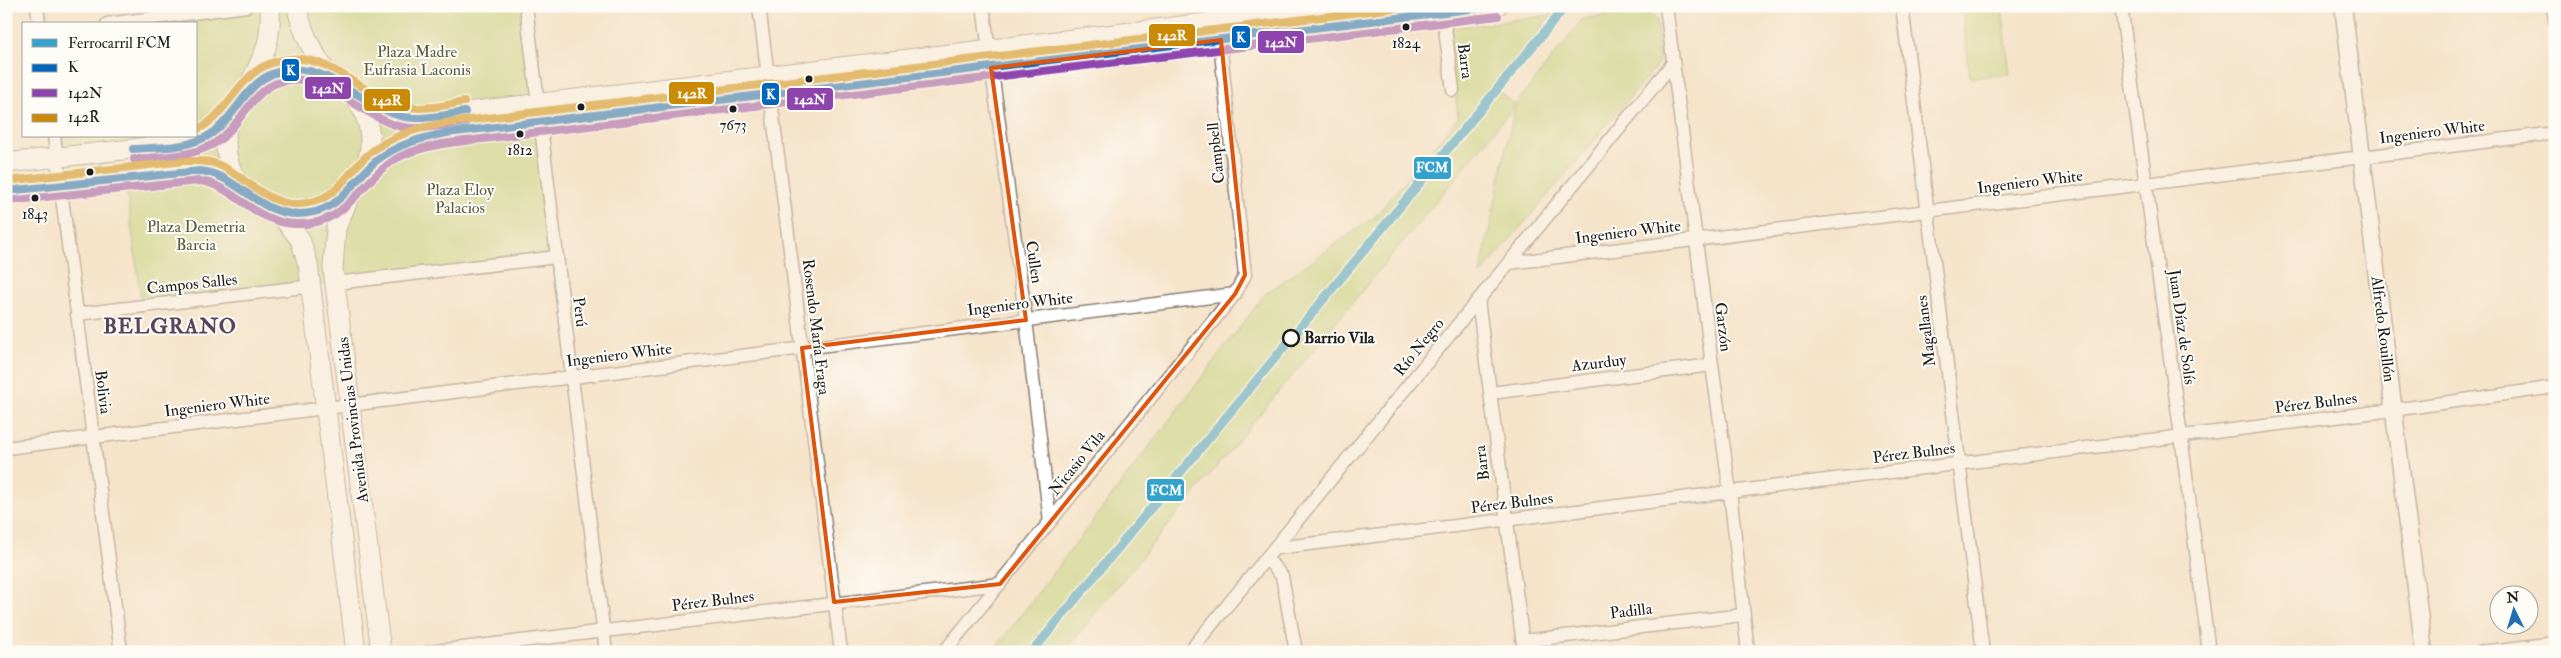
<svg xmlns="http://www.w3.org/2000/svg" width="2561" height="658" viewBox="0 0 2561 658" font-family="'IM FELL Double Pica',serif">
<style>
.green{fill:#bed67b;stroke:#6d794c}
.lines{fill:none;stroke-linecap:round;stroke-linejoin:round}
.minor-casing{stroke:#898074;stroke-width:15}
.tertiary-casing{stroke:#898074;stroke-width:19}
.secondary-casing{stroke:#898074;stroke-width:21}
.minor{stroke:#fff;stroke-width:12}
.tertiary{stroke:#fff;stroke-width:16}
.secondary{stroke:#fff;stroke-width:19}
.bus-1-casing{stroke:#fdfcf7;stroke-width:11}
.bus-2-casing{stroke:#fdfcf7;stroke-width:11}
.bus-3-casing{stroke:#fdfcf7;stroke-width:11}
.bus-1{stroke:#0065bd;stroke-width:8}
.bus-2{stroke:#8e44ad;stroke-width:8}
.bus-3{stroke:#cb8a06;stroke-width:8}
.rail-1-casing{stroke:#fdfcf7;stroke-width:12}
.rail-1{stroke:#33a3ce;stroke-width:9}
.marked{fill:none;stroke:#de560d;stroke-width:4;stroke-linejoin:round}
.bus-dot{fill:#1c1c1c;stroke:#fdfcf7;stroke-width:2}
.stop-dot{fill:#fdfcf7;stroke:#1c1c1c;stroke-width:2.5}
.labels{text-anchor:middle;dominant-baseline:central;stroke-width:4;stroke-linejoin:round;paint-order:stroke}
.bus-label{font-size:15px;fill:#1c1c1c;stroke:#fdfcf7}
.park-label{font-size:16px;fill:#555d3d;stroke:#fdfcf7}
.street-label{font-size:16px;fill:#1c1c1c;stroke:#fdfcf7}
.stop-label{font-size:16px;font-weight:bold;fill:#1c1c1c;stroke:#fdfcf7;text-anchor:start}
.district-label{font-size:21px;font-weight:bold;letter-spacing:1px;fill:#58455c;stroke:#fdfcf7}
.line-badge{stroke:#fdfcf7;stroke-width:2}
.badge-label{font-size:14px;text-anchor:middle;font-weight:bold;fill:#fff}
</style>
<rect width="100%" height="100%" fill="#fdfcf7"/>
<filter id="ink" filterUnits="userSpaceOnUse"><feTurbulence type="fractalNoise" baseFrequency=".02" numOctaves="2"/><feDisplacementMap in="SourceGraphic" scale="10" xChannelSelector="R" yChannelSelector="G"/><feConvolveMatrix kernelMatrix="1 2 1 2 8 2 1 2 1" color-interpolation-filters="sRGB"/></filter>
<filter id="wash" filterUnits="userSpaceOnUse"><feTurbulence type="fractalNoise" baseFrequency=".0096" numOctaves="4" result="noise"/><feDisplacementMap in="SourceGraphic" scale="20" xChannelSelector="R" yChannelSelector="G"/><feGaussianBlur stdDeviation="1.12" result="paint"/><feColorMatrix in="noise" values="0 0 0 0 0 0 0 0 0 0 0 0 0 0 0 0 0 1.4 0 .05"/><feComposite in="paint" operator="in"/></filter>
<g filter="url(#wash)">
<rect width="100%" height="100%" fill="#f6e4cb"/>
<g class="green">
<path d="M247,6H526L557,257L142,306L125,178L60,185L54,136H196V24H107Z"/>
<path d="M1962,6H2002L2010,74L1970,78Z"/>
<path d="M1645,11L1657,19L1659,63L1480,275L1515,106L1063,652H993L1266,293L1375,217L1458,118L1449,34L1452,28L1552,15L1495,88L1515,105L1583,19Z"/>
</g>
</g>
<g filter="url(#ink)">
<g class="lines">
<defs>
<g id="minor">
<path d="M37,6L39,24"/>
<path d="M526,6L606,652"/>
<path d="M759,6L841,652"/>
<path d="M983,6L1026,320L1050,522"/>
<path d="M1442,6L1453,90"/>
<path d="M1666,6L1712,365L1730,492L1748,652"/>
<path d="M1902,6L1983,652"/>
<path d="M2121,6L2181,436L2209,652"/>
<path d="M2553,6L2555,20"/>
<path d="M107,24L247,6"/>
<path d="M54,136L121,652"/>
<path d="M1509,263L2555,133"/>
<path d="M336,283L557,257"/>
<path d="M1478,300L1524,652"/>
<path d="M77,314L312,286"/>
<path d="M1491,393L1712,365"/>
<path d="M6,448L1235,294"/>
<path d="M1277,548L2393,410L2555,387"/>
<path d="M1267,559L1282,576L1296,652"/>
<path d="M1523,641L1743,615"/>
<path d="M429,652L1000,584"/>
<path d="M944,652L1235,294L1245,275L1216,6"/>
<path d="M1189,652L1673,63"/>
<path d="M2482,652L2555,643"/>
</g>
<path id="tertiary" d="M2343,6L2424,652"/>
<g id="secondary">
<path d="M297,6C301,32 315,55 329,76"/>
<circle cx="298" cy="142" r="72"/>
<path d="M345,86L398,115L433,116L1348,6"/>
<path d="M248,87C264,55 272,43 270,6"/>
<path d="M6,163L194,142L210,134L230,117"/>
<path d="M365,170C394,147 410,140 447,133L1497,6"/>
<path d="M6,191L186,171L214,173L241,190"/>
<path d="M352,191L336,228L333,268L381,652"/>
<path d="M277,211L300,239L308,264L356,652"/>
</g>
</defs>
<use href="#minor" class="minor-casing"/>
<use href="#tertiary" class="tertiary-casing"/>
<use href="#secondary" class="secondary-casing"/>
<use href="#minor" class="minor"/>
<use href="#tertiary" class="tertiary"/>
<use href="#secondary" class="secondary"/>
<defs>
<g id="bus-1">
<path d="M133,149C158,147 189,149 211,134C239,115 247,75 287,70C330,65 359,103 397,115C418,122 444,115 465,112"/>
<path d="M6,191L200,171C236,174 258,214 297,214C340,214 348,185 376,161C397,144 422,138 447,133L1495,6"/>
</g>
<g id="bus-2">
<path d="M134,159C161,156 191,158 215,143C243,126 251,85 288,80C329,75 358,113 395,125C417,132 444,125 466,122"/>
<path d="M7,201L199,181C233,184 254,223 295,224C348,226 357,184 394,160C410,150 430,146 449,143L1498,16"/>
</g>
<g id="bus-3">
<path d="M196,130C227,117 236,77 269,64C325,42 356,95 403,106C422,111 445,105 464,102"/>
<path d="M6,181L185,161C196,161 209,160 219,165C246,176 267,206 300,204C339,201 345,173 371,152C393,135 418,128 445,123L1412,6"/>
</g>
</defs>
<use href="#bus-1" class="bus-1-casing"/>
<use href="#bus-2" class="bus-2-casing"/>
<use href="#bus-3" class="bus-3-casing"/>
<use href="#bus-1" class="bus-1"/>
<use href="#bus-2" class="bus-2"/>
<use href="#bus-3" class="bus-3"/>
<defs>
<path id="rail-1" d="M1032,652L1566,6"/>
</defs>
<use href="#rail-1" class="rail-1-casing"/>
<use href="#rail-1" class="rail-1"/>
</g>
</g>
<path d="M0 0H2561V658H0ZM1221,40L1245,275L1235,294L1000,584L834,602L802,348L1026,320L991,68Z" fill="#f6e4cb" fill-opacity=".55" fill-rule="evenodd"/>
<path class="marked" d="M1221,40L1245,275L1235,294L1000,584L834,602L802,348L1026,320L991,68Z"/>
<g class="bus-dot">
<circle cx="1406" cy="27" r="4.5"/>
<circle cx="809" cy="79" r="4.5"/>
<circle cx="581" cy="107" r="4.5"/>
<circle cx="733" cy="109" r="4.5"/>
<circle cx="520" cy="134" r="4.5"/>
<circle cx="90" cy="172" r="4.5"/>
<circle cx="35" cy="198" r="4.5"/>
</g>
<circle class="stop-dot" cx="1291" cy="338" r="8"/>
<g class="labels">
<g class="bus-label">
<text x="1406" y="43">1824</text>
<text x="733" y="125">7673</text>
<text x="520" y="150">1812</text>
<text x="35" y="214">1843</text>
</g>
<g class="park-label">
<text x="417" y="52">Plaza Madre<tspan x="417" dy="18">Eufrasia Laconis</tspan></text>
<text x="460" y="190">Plaza Eloy<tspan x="460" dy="18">Palacios</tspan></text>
<text x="196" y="227">Plaza Demetria<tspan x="196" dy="18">Barcia</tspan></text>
</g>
<g class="street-label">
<text transform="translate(1465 61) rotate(83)">Barra</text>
<text transform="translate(2432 132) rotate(-7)">Ingeniero White</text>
<text transform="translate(1216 153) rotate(-96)">Campbell</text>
<text transform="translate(2030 182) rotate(-7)">Ingeniero White</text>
<text transform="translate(1628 232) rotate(-7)">Ingeniero White</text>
<text transform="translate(1034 262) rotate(82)">Cullen</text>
<text transform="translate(192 284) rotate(-6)">Campos Salles</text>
<text transform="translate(1020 304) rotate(-7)">Ingeniero White</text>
<text transform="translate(580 312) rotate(83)">Perú</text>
<text transform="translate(816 327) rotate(83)">Rosendo María Fraga</text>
<text transform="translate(1723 327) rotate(83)">Garzón</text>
<text transform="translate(2182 327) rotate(82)">Juan Díaz de Solís</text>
<text transform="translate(2383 329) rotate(83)">Alfredo Rouillón</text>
<text transform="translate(1926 331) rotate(-97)">Magallanes</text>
<text transform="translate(1419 347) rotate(-51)">Río Negro</text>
<text transform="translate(619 355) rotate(-7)">Ingeniero White</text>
<text transform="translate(1599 363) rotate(-7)">Azurduy</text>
<text transform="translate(103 392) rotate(83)">Bolivia</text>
<text transform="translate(2316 403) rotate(-7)">Pérez Bulnes</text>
<text transform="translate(217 405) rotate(-7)">Ingeniero White</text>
<text transform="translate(353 420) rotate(-97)">Avenida Provincias Unidas</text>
<text transform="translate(1914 453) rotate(-7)">Pérez Bulnes</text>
<text transform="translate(1077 463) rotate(-51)">Nicasio Vila</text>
<text transform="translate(1482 463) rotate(-97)">Barra</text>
<text transform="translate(1512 503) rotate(-7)">Pérez Bulnes</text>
<text transform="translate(713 601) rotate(-7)">Pérez Bulnes</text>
<text transform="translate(1631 611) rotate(-7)">Padilla</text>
</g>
<g class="stop-label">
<text x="1304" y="338">Barrio Vila</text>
</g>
<g class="district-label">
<text x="170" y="326">BELGRANO</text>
</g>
</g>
<g class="line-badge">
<rect x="1148" y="23" width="48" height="24" rx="5" fill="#cb8a06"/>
<rect x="1231" y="25" width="20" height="24" rx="5" fill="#0065bd"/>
<rect x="1257" y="30" width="48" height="24" rx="5" fill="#8e44ad"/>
<rect x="281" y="58" width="19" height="24" rx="5" fill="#0065bd"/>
<rect x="304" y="76" width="48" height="24" rx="5" fill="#8e44ad"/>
<rect x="668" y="81" width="47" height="24" rx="5" fill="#cb8a06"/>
<rect x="761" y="82" width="19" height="24" rx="5" fill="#0065bd"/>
<rect x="786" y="87" width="48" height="24" rx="5" fill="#8e44ad"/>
<rect x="363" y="88" width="48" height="24" rx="5" fill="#cb8a06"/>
<rect x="1413" y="156" width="39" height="24" rx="5" fill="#33a3ce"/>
<rect x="1146" y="478" width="39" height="24" rx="5" fill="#33a3ce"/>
</g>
<g class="badge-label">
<text x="1172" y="40">142R</text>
<text x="1241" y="42">K</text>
<text x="1281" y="47">142N</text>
<text x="291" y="75">K</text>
<text x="328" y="93">142N</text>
<text x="692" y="98">142R</text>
<text x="771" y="99">K</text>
<text x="810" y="104">142N</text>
<text x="387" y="105">142R</text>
<text x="1432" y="172">FCM</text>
<text x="1166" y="495">FCM</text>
</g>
<rect width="2561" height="658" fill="none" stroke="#fdfcf7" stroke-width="25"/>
<rect x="22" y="22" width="175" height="115" fill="#fdfcf7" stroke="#a3a29f"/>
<rect x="32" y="39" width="25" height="8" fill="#33a3ce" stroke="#a3a29f"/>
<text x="68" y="48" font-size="15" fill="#1c1c1c">Ferrocarril FCM</text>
<rect x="32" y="64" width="25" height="8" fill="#0065bd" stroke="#a3a29f"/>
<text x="68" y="72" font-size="15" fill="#1c1c1c">K</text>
<rect x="32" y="89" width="25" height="8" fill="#8e44ad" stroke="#a3a29f"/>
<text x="68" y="98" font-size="15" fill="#1c1c1c">142N</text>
<rect x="32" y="114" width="25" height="8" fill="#cb8a06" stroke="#a3a29f"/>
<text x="68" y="122" font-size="15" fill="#1c1c1c">142R</text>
<g transform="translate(2514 610) rotate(355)"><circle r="24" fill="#fdfcf7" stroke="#a3a29f"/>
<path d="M0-4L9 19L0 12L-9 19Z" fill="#1f6fb2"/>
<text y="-8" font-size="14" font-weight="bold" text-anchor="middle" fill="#1c1c1c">N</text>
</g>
</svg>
